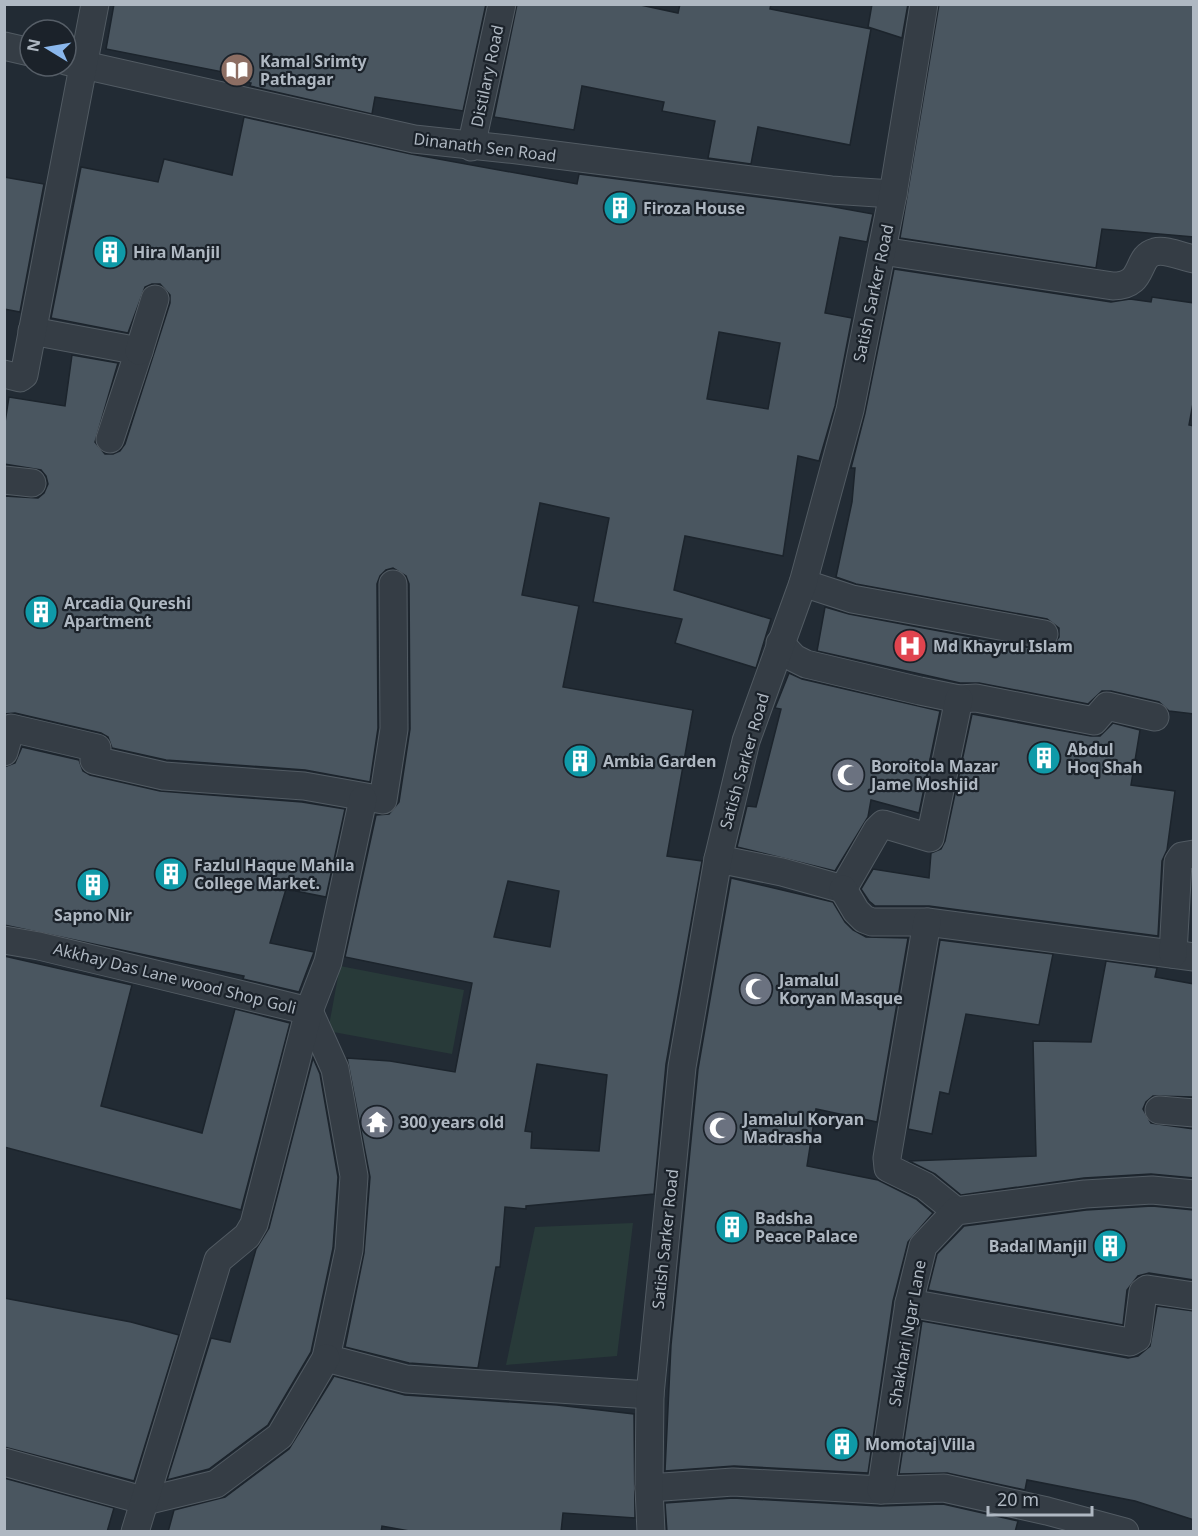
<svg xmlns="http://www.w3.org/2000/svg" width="1198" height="1536" viewBox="0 0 1198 1536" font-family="'Noto Sans',sans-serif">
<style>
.green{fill:#283a39}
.building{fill:#4a5660;stroke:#1c242c;stroke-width:1.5;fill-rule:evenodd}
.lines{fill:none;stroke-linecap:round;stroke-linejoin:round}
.street-casing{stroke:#525b63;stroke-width:29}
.street{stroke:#353d45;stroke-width:27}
.labels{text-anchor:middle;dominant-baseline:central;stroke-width:4.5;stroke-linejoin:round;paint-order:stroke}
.poi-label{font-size:16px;font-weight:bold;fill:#afb8c2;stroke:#1b222a;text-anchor:start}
.street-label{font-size:16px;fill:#afb8c2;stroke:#1b222a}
</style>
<rect width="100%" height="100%" fill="#222b34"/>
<g class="green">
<path d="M340,966L464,990L452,1054L328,1031Z"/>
<path d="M633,1223L617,1356L506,1365L535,1227Z"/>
</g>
<g class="building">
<path d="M114,4H486L463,111L375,97L372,114L250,86L251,83L222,77L223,72L106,49Z"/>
<path d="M517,4H636L678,13L680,4H771L770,9L871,29L850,145L758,127L751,164L708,158L715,121L662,111L664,102L582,86L574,130L494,117Z"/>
<path d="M872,4H908L902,38L868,27Z"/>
<path d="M939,4H1194V237L1102,229L1096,268L900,238Z"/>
<path d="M244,117L411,154L577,184L579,174L829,206L873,214L867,242L840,237L825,313L852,318L835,406L819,461L798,456L783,556L685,536L674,590L771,619L756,668L675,643L682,619L593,602L609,518L540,503L522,595L579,606L563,687L693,710L667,856L702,861L666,1064L654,1194L526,1206V1209L505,1207L500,1267H496L478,1368L409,1363L345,1347L364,1253L370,1177L347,1058L390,1061L455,1072L472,983L345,957L376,815L389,814L399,802L410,729L409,584L406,576L393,568L386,570L380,576L377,584L378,728L370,782L305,770L166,760L112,748L108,737L101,733L15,713L4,714V496L38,498L44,493L48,484L46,476L41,470L4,464V429L9,397L65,406L72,355L118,363L95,442L105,454H113L120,451L125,444L170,303V295L160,284H152L145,287L128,333L51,318L81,167L158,182L164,159L232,175ZM719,332L780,343L768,409L707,399ZM508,881L559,891L550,947L494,937ZM537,1064L607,1075L599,1151L531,1148L532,1132L525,1131Z"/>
<path d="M4,177L44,184L20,312L4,309Z"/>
<path d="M894,269L1111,302L1130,299L1151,302L1152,297L1194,303V398L1189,425L1194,426V714L1169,711L1159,702L1111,691H1102L1088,704L979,683H960L817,651L825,607L849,614L1041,650L1050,649L1059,637V628L1047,619L856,584L836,577L852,502L855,468H851L865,413Z"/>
<path d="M789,673L802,679L940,711L919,813L871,800L868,817L835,871L737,847L747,806L756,807L781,709L775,708Z"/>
<path d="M972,714L1091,736H1100L1113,723L1140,730L1131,785L1175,791L1167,850L1162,861L1158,936L929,906H875L869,901L861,889L873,869L929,878L931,853L941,849L945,841Z"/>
<path d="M22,747L79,760L83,771L90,775L160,791L302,802L345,809L326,897L286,889L270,943L314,952L299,992L243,979L244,976L4,925V767L15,763Z"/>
<path d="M731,878L833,902L845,922L853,930L866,937L908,938L877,1122L816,1109L807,1166L878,1180L916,1199L933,1213L908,1242L893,1301L868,1473L734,1466L665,1471L671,1345L698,1069Z"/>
<path d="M940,940L1053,954L1039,1025L966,1014L949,1094L940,1092L932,1134L908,1129Z"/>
<path d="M4,956L132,985L101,1106L202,1133L235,1009L290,1023L241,1210L4,1147Z"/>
<path d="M1106,961L1157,968L1155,977L1194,984V1097L1153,1096L1146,1102L1143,1109L1151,1123L1194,1129V1178L1151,1174L1084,1178L961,1195L935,1174L909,1161L1036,1156L1033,1041L1091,1042Z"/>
<path d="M313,1058L320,1074L338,1177L333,1248L311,1352L268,1425L209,1469L167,1480L211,1338L230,1342L256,1249L269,1228Z"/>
<path d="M1152,1206L1194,1210V1280L1149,1273L1138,1276L1127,1290L1123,1325L928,1290L937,1254L964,1226L1086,1210Z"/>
<path d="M4,1298L131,1322L179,1335L134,1481L4,1447Z"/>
<path d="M1157,1306L1194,1311V1520L1135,1501L1027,1480L1025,1490L947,1473L899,1474L922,1321L1128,1358L1138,1356L1150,1346Z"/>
<path d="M334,1376L405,1395L557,1405L634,1414L635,1518L563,1513L561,1532H415L382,1526L381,1532H168L174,1510L225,1497L289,1449Z"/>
<path d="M4,1478L114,1508L107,1532H4Z"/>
<path d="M733,1498L880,1506L943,1504L1018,1521L1015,1532H667L665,1503Z"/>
</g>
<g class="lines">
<defs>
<g id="street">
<path d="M4,46L30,52"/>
<path d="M66,61L414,139L508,149L831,190L893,194"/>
<path d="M471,147L502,4"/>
<path d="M882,251L1113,286C1146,286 1135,257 1155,252C1165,249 1183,257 1194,259"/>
<path d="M32,331L139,351L110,439"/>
<path d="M139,351L155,299"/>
<path d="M4,374L20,378L24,375L95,4"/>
<path d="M4,480L32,483"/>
<path d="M803,583L852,599L1044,634"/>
<path d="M780,643L794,658L806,664L920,691L959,699L976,698L1094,721L1107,706L1155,717"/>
<path d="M4,752L11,728L97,748L94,760L164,776L304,786L383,800L394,729L393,584"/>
<path d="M718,859L782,872L843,889L877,830L883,824L930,838L959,699"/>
<path d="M843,889L856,911L864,919L872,922H927L1194,957"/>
<path d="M927,922L887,1158L888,1168L925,1186L956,1211"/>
<path d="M4,940L39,946L309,1011L335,1069L354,1176L349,1250L326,1358L406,1379L650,1395"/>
<path d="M1173,954L1178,862L1182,856L1194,854"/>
<path d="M1159,1110L1194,1113"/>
<path d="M909,1303L1130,1342L1137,1338L1143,1292L1147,1289L1194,1296"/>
<path d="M4,1462L146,1501L216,1484L280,1436L326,1358"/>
<path d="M649,1488L733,1482L881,1490L944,1488L1047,1511L1125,1532"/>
<path d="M881,1490L909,1303L923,1246L956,1211L1085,1194L1152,1190L1194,1194"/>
<path d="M135,1532L218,1260L247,1236L254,1224L309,1011L328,962L363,799"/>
<path d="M651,1532L649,1488L650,1395L682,1067L718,859L746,741L803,583L850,410L893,194L924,4"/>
</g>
</defs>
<use href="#street" class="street-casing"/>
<use href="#street" class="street"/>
</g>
<defs>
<symbol id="library-disc" viewBox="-11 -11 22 22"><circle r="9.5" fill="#8d6e63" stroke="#1b222a"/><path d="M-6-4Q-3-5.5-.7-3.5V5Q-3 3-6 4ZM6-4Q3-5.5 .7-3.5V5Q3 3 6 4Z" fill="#fff"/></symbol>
<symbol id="building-disc" viewBox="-11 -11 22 22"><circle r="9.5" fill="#0f9aa8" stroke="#1b222a"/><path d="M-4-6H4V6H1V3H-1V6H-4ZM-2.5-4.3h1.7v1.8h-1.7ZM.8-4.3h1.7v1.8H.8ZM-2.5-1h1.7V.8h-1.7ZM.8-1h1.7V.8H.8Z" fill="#fff"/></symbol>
<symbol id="hospital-disc" viewBox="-11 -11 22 22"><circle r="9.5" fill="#e0444e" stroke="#1b222a"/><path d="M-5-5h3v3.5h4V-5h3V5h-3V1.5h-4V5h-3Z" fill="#fff"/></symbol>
<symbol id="mosque-disc" viewBox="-11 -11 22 22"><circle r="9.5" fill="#6b7280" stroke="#1b222a"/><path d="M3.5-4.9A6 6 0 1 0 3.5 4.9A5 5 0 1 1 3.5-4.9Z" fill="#fff"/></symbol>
<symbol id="temple-disc" viewBox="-11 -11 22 22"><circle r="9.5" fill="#6b7280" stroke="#1b222a"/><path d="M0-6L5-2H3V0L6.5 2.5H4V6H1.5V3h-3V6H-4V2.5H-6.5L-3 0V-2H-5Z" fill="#fff"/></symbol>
</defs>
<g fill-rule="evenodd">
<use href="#library-disc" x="218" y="51" width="38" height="38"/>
<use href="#building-disc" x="601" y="189" width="38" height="38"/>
<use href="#building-disc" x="91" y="233" width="38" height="38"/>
<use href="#building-disc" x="22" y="593" width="38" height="38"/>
<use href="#hospital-disc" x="891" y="627" width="38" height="38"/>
<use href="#building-disc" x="1025" y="739" width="38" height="38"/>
<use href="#building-disc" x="561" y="742" width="38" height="38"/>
<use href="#mosque-disc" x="829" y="756" width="38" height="38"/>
<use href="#building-disc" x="152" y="855" width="38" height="38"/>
<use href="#building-disc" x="74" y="866" width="38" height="38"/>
<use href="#mosque-disc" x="737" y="970" width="38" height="38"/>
<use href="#temple-disc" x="358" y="1103" width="38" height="38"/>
<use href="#mosque-disc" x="701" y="1109" width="38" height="38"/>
<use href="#building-disc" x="713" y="1208" width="38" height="38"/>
<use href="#building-disc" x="1091" y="1227" width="38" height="38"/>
<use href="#building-disc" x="823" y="1425" width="38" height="38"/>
</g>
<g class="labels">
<g class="poi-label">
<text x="260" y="61">Kamal Srimty<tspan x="260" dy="18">Pathagar</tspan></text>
<text x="643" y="208">Firoza House</text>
<text x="133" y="252">Hira Manjil</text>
<text x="64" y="603">Arcadia Qureshi<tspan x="64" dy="18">Apartment</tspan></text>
<text x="933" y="646">Md Khayrul Islam</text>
<text x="1067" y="749">Abdul<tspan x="1067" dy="18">Hoq Shah</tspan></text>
<text x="603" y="761">Ambia Garden</text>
<text x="871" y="766">Boroitola Mazar<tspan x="871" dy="18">Jame Moshjid</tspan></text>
<text x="194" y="865">Fazlul Haque Mahila<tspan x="194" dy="18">College Market.</tspan></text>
<text x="93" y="915" text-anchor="middle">Sapno Nir</text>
<text x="779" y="980">Jamalul<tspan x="779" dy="18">Koryan Masque</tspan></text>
<text x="743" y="1119">Jamalul Koryan<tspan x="743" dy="18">Madrasha</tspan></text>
<text x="400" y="1122">300 years old</text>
<text x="755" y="1218">Badsha<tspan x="755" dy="18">Peace Palace</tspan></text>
<text x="1087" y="1246" text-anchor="end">Badal Manjil</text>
<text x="865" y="1444">Momotaj Villa</text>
</g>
<g class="street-label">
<text transform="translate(487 76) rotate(-78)">Distilary Road</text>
<text transform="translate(485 147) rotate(7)">Dinanath Sen Road</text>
<text transform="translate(873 293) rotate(-78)">Satish Sarker Road</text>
<text transform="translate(744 761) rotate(-74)">Satish Sarker Road</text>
<text transform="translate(175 978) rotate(14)">Akkhay Das Lane wood Shop Goli</text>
<text transform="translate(665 1239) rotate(-84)">Satish Sarker Road</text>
<text transform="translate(907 1333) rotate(-80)">Shakhari Ngar Lane</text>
</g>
</g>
<rect width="1198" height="1536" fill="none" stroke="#afb8c2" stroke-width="12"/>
<g transform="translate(48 48) rotate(281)"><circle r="28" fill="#1b222a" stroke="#565e67" stroke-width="1.5"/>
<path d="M0-4.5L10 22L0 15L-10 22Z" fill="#8ab7ec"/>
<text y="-9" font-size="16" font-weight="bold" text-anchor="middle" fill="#afb8c2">N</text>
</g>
<path d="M988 1506v9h104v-9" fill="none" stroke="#afb8c2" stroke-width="3"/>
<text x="997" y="1506" font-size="18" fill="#afb8c2" stroke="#1b222a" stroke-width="4.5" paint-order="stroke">20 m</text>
</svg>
